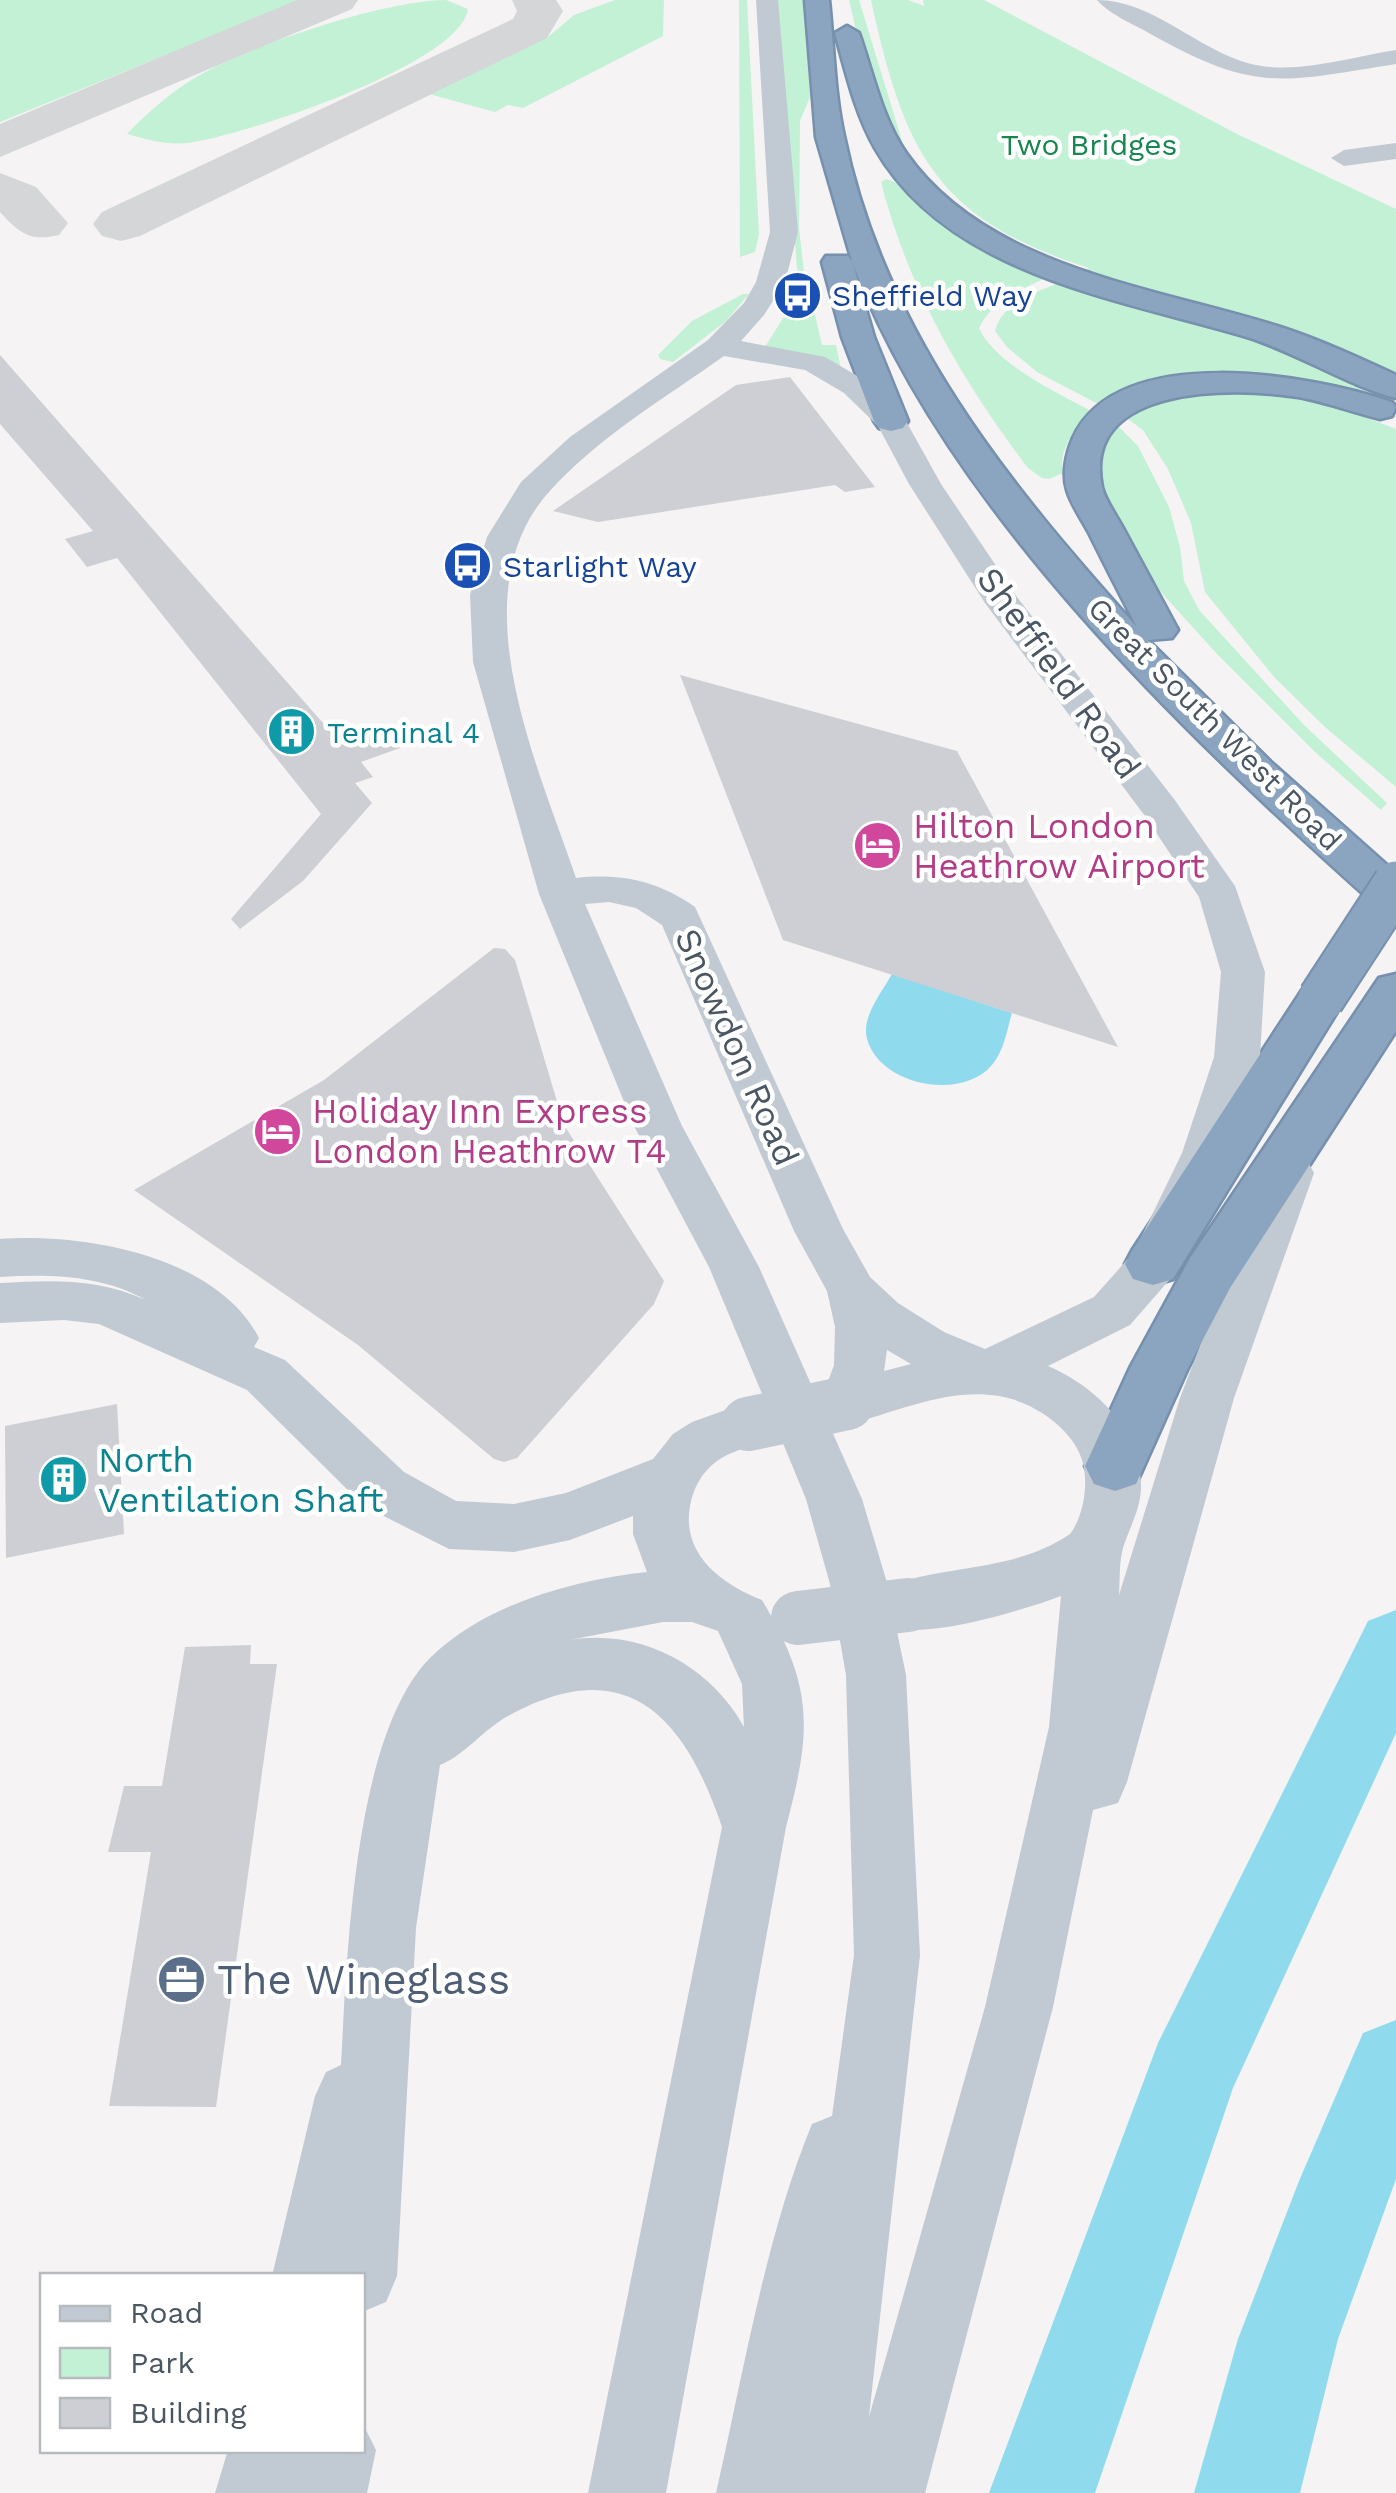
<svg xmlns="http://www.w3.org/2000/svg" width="1396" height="2493" viewBox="0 0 1396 2493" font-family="'Work Sans',sans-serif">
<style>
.green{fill:#c3f1d5}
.water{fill:#90daee}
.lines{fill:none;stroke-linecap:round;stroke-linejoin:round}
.river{fill:#90daee;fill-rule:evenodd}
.taxiway{fill:#d5d6d8;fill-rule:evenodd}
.building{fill:#cdcfd5}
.highway-casing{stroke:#7690ad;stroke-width:5}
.minor{fill:#c1cad2;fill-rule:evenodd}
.highway{fill:#8ba5c1;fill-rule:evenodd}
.highway-bridge-casing{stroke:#7690ad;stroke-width:49;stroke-linecap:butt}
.minor-bridge{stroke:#c1cad2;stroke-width:54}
.highway-bridge{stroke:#8ba5c1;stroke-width:45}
.labels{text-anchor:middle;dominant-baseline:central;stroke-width:9;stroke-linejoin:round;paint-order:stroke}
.far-park-label{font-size:30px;fill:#17864f;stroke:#fff}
.far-transit-label{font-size:30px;fill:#164399;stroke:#fff;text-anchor:start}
.far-street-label{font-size:30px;fill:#4a5661;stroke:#fff}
.far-culture-label{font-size:30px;fill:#0d838f;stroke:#fff;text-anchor:start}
.street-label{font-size:35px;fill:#4a5661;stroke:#fff}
.hotel-label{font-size:35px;fill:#b23c85;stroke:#fff;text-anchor:start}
.culture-label{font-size:35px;fill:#0d838f;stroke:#fff;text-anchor:start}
.near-service-label{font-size:42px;fill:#4e5e75;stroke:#fff;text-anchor:start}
</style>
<rect width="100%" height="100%" fill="#f5f3f3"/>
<g class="green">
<path d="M0,0H302L0,122Z"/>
<path d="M446,0L468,9C460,65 241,136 188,143C165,145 149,140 127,134C149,111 171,92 198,76C251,45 386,0 446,0Z"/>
<path d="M615,0H664L663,36L523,108L508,105L495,112L429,94L548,37L574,15Z"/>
<path d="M739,0H747L759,234L755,252L740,257Z"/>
<path d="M776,0H804L810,97L800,121L799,228L805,281H798Z"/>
<path d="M849,0H859L906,154C946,215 1004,241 1069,267C1048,266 1019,250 998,240C892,186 874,108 849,0Z"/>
<path d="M871,0H908L924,6L923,0H984L1237,134L1396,209V384L1080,273L1089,268C935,219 904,151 871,0Z"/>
<path d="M886,179C902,183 911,197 924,207C961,239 1008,256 1052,275C1024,289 993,298 979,328C996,365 1058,393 1093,412C1076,430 1058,447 1063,473L1049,479L1042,478L1028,468C962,381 908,288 881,182Z"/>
<path d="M1066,280C1177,315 1296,342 1396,404V413L1272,379L1100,405L1037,372L1007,347L995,331C1003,300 1040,291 1066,280Z"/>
<path d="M802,288L809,289L822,345H836L842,374L765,347Z"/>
<path d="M743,294H749L726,321L673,362L660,359L658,355L692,321Z"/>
<path d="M1238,389L1315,398L1396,429V787L1325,727L1274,677L1205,592L1191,523L1168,469L1143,430L1121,414L1166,397Z"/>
<path d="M1112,420L1138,446L1169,507L1180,547L1184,581L1199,610L1304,725L1387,803L1381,810L1315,752L1217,654L1150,580L1101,516L1098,432Z"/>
</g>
<path class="water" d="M892,974L1012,1013C1007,1030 1004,1051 992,1065C962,1101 880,1086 867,1039C861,1017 882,992 892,974Z"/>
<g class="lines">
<g class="river">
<path d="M1396,1610V1733L1233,2088L1095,2493H989L1158,2043L1368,1621Z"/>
<path d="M1396,2020V2179L1338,2339L1300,2493H1194L1238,2339L1299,2181L1363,2033Z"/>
</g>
<g class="taxiway">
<path d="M297,0H358L352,9L0,157V124Z"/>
<path d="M512,0H556L563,11L547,38L140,236L121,241L102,236L93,224L102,212L513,19L517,11Z"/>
<path d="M0,173L36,187L68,223L59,235C30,242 19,233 0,212Z"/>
</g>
</g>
<g class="building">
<path d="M0,355L337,739L377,725L400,748L361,762L373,777L355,783L372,803L303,881L240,929L231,919L321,814L117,558L87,567L65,539L93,531L0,424Z"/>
<path d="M790,377L875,487L845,492L835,485L598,522L553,511L736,385Z"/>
<path d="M680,675L957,751L1118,1047L783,940Z"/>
<path d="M494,948L505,949L515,960L564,1125L664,1281L654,1304L517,1458L504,1462L494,1459L358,1345L134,1190L324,1080Z"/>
<path d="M117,1404L124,1534L6,1558L5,1426Z"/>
<path d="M251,1645L250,1664H277L216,2107L109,2106L151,1852H108L124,1786H162L185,1647Z"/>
</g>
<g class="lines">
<defs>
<g id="highway">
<path d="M805,0H829C834,46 834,91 844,136C884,331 1007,483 1137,627C1120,595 1104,563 1088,531C1081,518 1071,504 1067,490C1062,474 1066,454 1073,438C1117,340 1313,375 1392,402L1396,407L1392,416L1380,419C1352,412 1326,402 1298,397C1234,387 1081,384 1102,487C1105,500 1116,515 1123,528C1141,562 1160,596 1178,630L1172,638L1148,640L1271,762L1396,873V913L1380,909C1187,737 946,508 853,264L874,337L908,421L903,428L891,431L879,428L874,421L842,337L822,262L826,256H848L852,261L816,137Z"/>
<path d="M847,26L859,33C873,73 882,118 906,153C986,268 1153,287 1277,326C1318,339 1357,357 1396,375V398C1348,386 1298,353 1247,337C1120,299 947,275 875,148C855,113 846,72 835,33Z"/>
<path d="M1396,974V1031L1230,1288L1188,1368L1136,1484L1115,1491L1094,1484L1085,1466L1130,1368L1190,1258L1379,978Z"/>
<path d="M1321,982L1338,987L1345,999L1173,1279L1153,1285L1133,1279L1125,1264L1133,1249L1304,987Z"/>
</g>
</defs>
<use href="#highway" class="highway-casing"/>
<g class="minor">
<path d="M756,0H778L798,232L785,282L764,315L741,341L825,357L866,381L902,414L941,484L1017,597L1174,799L1235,886L1265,972L1260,1057L1230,1153L1171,1278L1130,1325L1048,1366C1097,1387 1143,1432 1141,1489C1140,1510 1129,1529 1123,1548C1119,1562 1120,1580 1119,1595L1180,1398L1266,1173L1273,1160L1290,1155L1307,1160L1314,1173L1234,1398L1127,1782L1118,1803L1093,1810L1053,2007L925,2493H716C743,2375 766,2235 812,2124L832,2116L854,1955L846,1675L830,1584L806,1499L775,1424L767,1440C751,1446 732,1451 717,1461C702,1472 693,1488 690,1506C681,1555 723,1585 762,1600C814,1688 812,1729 786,1827L666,2493H588L722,1827C685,1718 628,1650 508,1716C484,1729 465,1755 440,1765L416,1928L397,2276L386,2302L362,2312V2276H272L315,2096L326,2072L341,2065C347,1959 353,1734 431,1657C485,1604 574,1580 647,1572L633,1534V1516L570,1540L514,1552L449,1549L364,1506L247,1390L99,1324L64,1320L0,1323V1283C52,1280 97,1278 146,1300C101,1275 50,1274 0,1277V1239C83,1233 216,1255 259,1338L254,1347L285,1360L404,1472L456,1501L514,1504L566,1493L653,1459L673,1434L692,1422L748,1402L767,1408L773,1420L709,1267L634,1126L539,894L473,662L470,595L487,537L521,482L570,437L708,340L744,303L756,282L770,232ZM724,356L805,370L844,393L878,426L909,484L985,603L1145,816L1199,897L1221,972L1214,1057L1182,1153L1134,1252L1094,1297L985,1349L944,1332L898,1303L870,1277L843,1229L695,907C658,881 621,873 576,878C539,768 457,594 549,492C597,438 665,398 724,356ZM609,902L636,908L662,925L794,1231L827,1291L835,1327L834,1365L820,1403L828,1419L847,1425C913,1407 980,1373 1042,1413C1059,1424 1076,1440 1082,1460C1089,1482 1084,1516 1070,1534C1014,1572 949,1564 888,1586L862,1499L759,1267L682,1126L585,904ZM887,1350L911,1364L884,1371ZM1061,1596L1049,1727L985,2007L869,2417L920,1955L906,1675L896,1627C929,1639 1027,1609 1061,1596ZM663,1622H692L718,1631L742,1684L744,1727C710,1665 640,1628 569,1640Z"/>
<path d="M1097,0C1153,0 1197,50 1251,64C1297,75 1350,57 1396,50V64C1287,81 1258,94 1156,37C1138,26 1111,16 1097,0Z"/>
<path d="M1396,143V159L1344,166L1331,158L1344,150Z"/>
<path d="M362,2422L376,2450L367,2493H215L228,2450H362Z"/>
</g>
<use href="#highway" class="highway"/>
<defs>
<path id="highway-bridge" d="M1321,999L1396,884"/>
</defs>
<use href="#highway-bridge" class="highway-bridge-casing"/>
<g class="minor-bridge">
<path d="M748,1424L847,1403"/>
<path d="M798,1618L908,1605"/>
</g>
<use href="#highway-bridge" class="highway-bridge"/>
</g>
<defs>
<symbol id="bus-disc" viewBox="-11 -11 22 22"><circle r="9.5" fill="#1a4fb4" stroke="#fff"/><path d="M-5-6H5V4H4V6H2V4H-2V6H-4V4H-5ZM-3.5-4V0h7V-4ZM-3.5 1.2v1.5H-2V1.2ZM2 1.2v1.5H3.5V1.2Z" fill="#fff"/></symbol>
<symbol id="building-disc" viewBox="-11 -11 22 22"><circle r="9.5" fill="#0f9aa8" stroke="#fff"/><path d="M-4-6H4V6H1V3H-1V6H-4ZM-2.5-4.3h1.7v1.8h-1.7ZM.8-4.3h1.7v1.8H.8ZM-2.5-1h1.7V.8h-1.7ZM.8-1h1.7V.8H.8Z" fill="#fff"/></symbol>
<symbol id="hotel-disc" viewBox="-11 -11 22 22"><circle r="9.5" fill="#d1479c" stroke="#fff"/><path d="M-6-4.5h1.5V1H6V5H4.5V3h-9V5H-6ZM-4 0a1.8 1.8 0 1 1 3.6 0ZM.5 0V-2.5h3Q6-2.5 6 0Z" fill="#fff"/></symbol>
<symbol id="office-disc" viewBox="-11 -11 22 22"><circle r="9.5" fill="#5c6f8a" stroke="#fff"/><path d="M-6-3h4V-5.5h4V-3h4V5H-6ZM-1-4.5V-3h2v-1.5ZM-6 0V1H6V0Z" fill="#fff"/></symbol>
</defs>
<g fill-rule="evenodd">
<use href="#bus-disc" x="770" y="268" width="55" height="55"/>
<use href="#bus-disc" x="440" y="538" width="55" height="55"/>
<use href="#building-disc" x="264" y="704" width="55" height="55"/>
<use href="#hotel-disc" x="850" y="818" width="55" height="55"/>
<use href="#hotel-disc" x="250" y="1104" width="55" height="55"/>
<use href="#building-disc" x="36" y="1452" width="55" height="55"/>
<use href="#office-disc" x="154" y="1952" width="55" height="55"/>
</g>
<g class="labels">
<g class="far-park-label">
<text x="1089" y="144">Two Bridges</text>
</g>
<g class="far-transit-label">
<text x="832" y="295">Sheffield Way</text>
<text x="503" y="566">Starlight Way</text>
</g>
<g class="far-street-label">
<text transform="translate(1215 724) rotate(45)">Great South West Road</text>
</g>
<g class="far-culture-label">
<text x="327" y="732">Terminal 4</text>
</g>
<g class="street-label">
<text transform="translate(1059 673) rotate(54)">Sheffield Road</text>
<text transform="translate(737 1047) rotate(66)">Snowdon Road</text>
</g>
<g class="hotel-label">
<text x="913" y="826">Hilton London<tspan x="913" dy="40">Heathrow Airport</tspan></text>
<text x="312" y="1111">Holiday Inn Express<tspan x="312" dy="40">London Heathrow T4</tspan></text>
</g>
<g class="culture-label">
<text x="98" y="1460">North<tspan x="98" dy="40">Ventilation Shaft</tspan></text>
</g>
<g class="near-service-label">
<text x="217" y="1979">The Wineglass</text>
</g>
</g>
<rect x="40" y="2273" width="325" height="180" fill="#ffffff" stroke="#b7bbc0" stroke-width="2.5"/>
<rect x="60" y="2306" width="50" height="15" fill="#c1cad2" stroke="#b7bbc0" stroke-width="2.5"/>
<text x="130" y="2323" font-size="30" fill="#4a5661">Road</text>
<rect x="60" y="2348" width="50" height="30" fill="#c3f1d5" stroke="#b7bbc0" stroke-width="2.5"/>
<text x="130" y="2373" font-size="30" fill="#4a5661">Park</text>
<rect x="60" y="2398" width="50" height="30" fill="#cdcfd5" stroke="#b7bbc0" stroke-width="2.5"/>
<text x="130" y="2423" font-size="30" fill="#4a5661">Building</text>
</svg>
